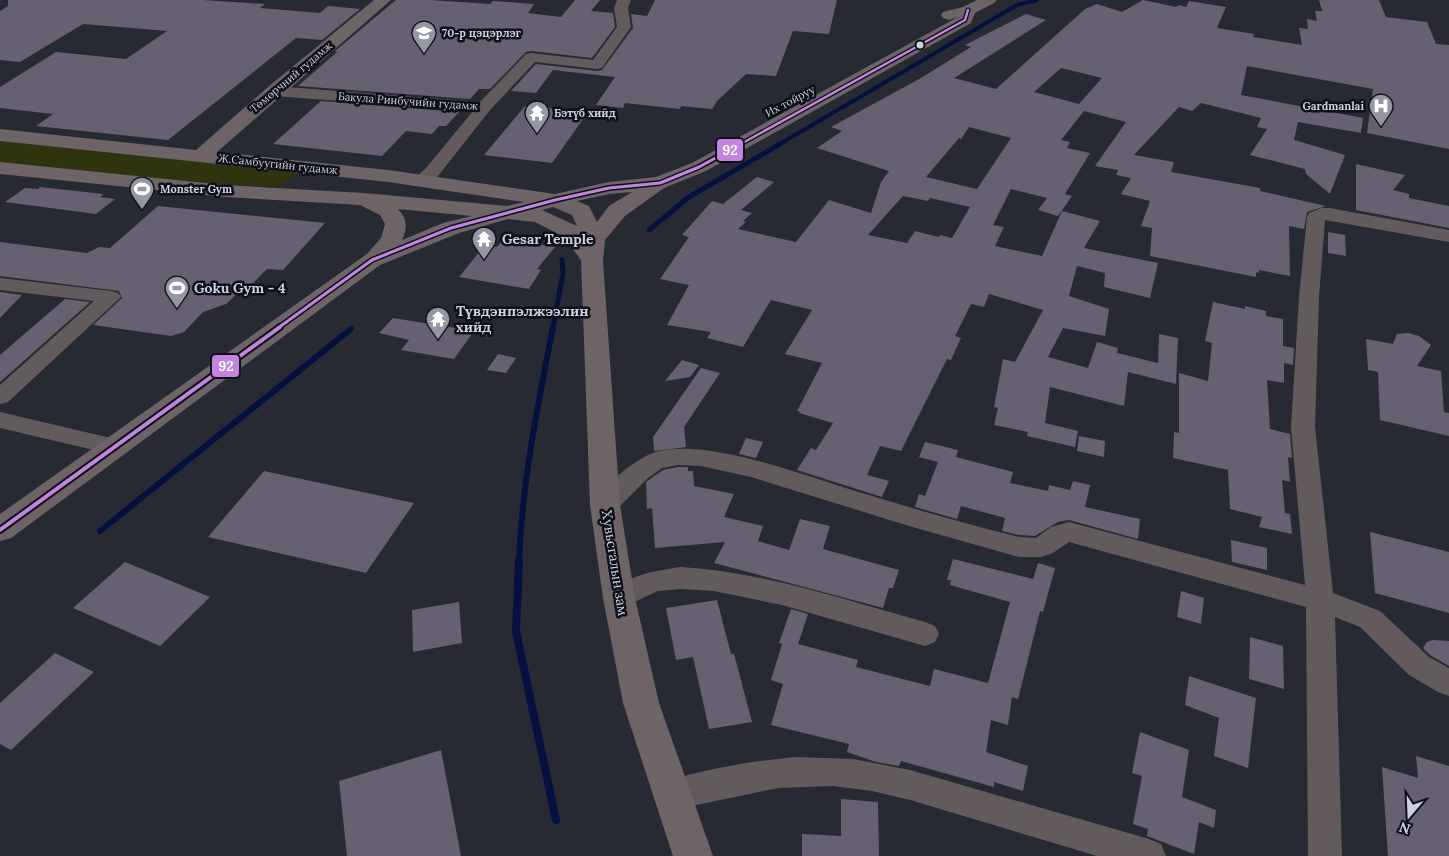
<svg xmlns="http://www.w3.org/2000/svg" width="1449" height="856" viewBox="0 0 1449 856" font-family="Lora,serif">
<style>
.green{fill:#2f340f}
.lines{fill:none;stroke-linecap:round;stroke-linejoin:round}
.stream-far3{stroke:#04113e;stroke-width:4}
.stream-far2{stroke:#04113e;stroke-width:5}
.stream-far1{stroke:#04113e;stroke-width:6}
.stream{stroke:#04113e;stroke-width:8}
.building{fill:#666070;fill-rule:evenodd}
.minor{fill:#635a5d;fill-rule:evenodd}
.major{fill:#6e6367;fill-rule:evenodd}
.bus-1-far2-casing{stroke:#0d1018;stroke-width:5}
.bus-1-far1-casing{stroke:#0d1018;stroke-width:6}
.bus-1-casing{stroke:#0d1018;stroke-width:8}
.bus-1-far2{stroke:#c483df;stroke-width:2.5}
.bus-1-far1{stroke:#c483df;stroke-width:3}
.bus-1{stroke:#c483df;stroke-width:4}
.bus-dot{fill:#ced1de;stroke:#0d1018;stroke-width:2}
.labels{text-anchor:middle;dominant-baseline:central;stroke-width:5;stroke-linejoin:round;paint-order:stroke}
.far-poi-label{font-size:11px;font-weight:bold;fill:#ced1de;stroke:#0d1018;text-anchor:start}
.far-street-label{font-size:11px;fill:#ced1de;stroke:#0d1018}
.poi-label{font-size:14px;font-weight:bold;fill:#ced1de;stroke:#0d1018;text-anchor:start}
.street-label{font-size:14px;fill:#ced1de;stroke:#0d1018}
.line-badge{stroke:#0d1018;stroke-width:2}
.badge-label{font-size:14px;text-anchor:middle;font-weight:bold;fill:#fff}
</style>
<rect width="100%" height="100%" fill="#272a33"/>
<path class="green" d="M0,141L297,172L281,187L204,183L0,162Z"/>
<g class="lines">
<path class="stream-far3" d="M778,145L1017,5L1037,0"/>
<g class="stream-far2">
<path d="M649,230L689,197L780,144"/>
<path d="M553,328L563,273L562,260"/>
</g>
<g class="stream-far1">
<path d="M100,531L351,329"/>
<path d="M519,561C522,482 538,404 553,327"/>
</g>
<path class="stream" d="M519,560L516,631L556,820"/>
</g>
<g class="building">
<path d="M8,0H203L265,4L260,8L320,13L328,6L360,9L322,40L296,38L168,140L36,126L53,114L0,108V87L56,52L126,59L167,31L83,24L20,62L0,60V11L8,6Z"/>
<path d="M396,0H430L490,4L493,1L534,4L528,13L561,17L575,0H600L591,11L613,13L615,27L592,58L531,51L526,52L490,89H479L470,99L298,86L337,52L335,51Z"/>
<path d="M655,0H837L829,34L793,31L776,76L746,74L717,101L712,109L681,106L680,109L625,103L623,108L596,105L615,77L553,70L536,93L511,91L536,64L597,71L602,70L633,28L631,14L647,16Z"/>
<path d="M1143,0L1176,7L1179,5L1186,7L1189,1L1226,7L1217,28L1254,34L1253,37L1302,45L1299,28L1308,29L1307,19L1317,21L1315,11H1322L1319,0H1379L1386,17L1427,22L1436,44L1449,45V149L1367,133L1373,89L1247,66L1241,95L1363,118L1361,133L1298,122L1294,140L1345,155L1330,194L1306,174L1305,169L1250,155L1267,129L1257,127L1261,118L1201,103L1192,111L1179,107L1134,155L1174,162L1171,172L1260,188V191L1326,206L1307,212L1304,229L1289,226L1290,276L1259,270V273L1256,272V277L1150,256L1152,228L1141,226L1150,201L1121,194L1131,178L1116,175L1118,170L1095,166L1126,122L1084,111L1061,140L1070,142L1067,148L1090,153L1065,194L1072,196L1058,216L1038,210L1047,198L1011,189L993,225L1004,227L995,246L1042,256L1062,211L1100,221L1084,248L1158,263L1150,298L1104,287L1105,273L1077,266L1069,296L1109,309L1105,336L1063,328L1048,357L1088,368L1097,342L1118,348L1117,353L1158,363L1159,334L1178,338L1176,384L1128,372L1124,406L1050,387L1045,423L1078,431L1075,447L1027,436L1028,432L994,425L998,408L994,407L1003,359L1015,362L1043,310L989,294L984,307L971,304L955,336L961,338L951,360L947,359L901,451L880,446L867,475L889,481L882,497L797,470L811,448L816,450L833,423L799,413L800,411H797L822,363L785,354L812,310L771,300L743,347L707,338L711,332L667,325L689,285L660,279L689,237L682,235L712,201L723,204L757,177L774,182L741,210L752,213L743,221L746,222L738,229L796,242L829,200L871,213L881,182L889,171L817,148L842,131L831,127L921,78L971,47L965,45L1026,14L1046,20L954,78L996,89L1085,9L1097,4L1122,12ZM1061,68L1102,78L1079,104L1034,92ZM969,127L1011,138L977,189L926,177L959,138L961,139ZM903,196L928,201L930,198L970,207L952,238L940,235L939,237L915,231L907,243L868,235Z"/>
<path d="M321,101L459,112L446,126H439L432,134L406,131L382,156L273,144Z"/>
<path d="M525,106L588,112L552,163L484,155Z"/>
<path d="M1356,164L1405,175L1393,190L1409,194V198L1449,206V228L1356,210Z"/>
<path d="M40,187L103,194L100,197L115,199L96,214L5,202L25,188L38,189Z"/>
<path d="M158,206L325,223L283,270L267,269L249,287H244L226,304L203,312L184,332L171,336L93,325L122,298L119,291L0,276V242L87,253L99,247L110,248Z"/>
<path d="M1328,232L1345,235L1346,256L1328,253Z"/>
<path d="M504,238L555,247L537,269L541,270L529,289L459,277L485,245L497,247Z"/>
<path d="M0,292L22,295L0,318Z"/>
<path d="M65,299L90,302L0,382V355Z"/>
<path d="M1213,302L1245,309V306L1266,311V316L1283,319V346L1294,348L1293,365L1284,363V383L1267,380L1270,429L1290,434L1292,458L1288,457L1290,482L1282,480L1285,513L1290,514L1292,534L1259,527L1262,517L1230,509L1228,470L1173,458L1174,432L1179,433V373L1208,381L1212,343L1205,341Z"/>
<path d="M393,318L474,331L454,359L401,350L409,340L379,333Z"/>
<path d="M1408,333L1419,336L1431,345L1417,366L1441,371L1444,412L1449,413V436L1380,420L1378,372L1368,370L1366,339L1393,344L1397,334Z"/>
<path d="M498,354L516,358L506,373L487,370Z"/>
<path d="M682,360L699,365L690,377L665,381Z"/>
<path d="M701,368L720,373L684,427L686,447L654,451L653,437Z"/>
<path d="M1079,436L1105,441L1104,457L1077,451Z"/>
<path d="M746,438L763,442L756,458L739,454Z"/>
<path d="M925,442L958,450L956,457L1013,472L1010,483L1048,491L1049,485L1070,490L1073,481L1090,485L1085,507L1140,519L1138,539L1069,520L1058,522L1035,536L1019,535L1002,531L1005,518L961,506L957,519L915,507L919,494L925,496L938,462L919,457Z"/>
<path d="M678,467H688V471H693L694,486L734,494L724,517L763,526L758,541L789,550L800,519L830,526L823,549L899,570L893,588H889L883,608L714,563L725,542L655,548L652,508L647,509L646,482L663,470Z"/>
<path d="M264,471L414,503L366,573L208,537Z"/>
<path d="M1370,532L1449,552V613L1375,593Z"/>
<path d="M1231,540L1267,548V570L1232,562Z"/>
<path d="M953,559L1033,579L1038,563L1055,568L1043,612L1040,611L1018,699L1012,697L1008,725L991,720L986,752L1028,766L1023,791L994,782V787L901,761L899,766L876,762L847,752L849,744L771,725L783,684L771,680L782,644L779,643L791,609L808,614L798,644L858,660L856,667L930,686L934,669L988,683L1010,602L950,585L951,580H947Z"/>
<path d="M125,562L210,597L160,646L73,608Z"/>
<path d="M1181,591L1204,598L1201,624L1177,617Z"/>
<path d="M717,600L731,654H734L752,722L709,729L693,657L676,660L666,608Z"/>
<path d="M459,602L462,643L413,652L412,610Z"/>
<path d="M1250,637L1283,646L1284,689L1249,679Z"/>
<path d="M1433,640L1449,641V666L1430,655L1423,648L1427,642Z"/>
<path d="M55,653L94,672L11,750L0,744V703Z"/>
<path d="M1189,676L1256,698L1248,768L1214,756L1219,718L1185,705Z"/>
<path d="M1140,732L1189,750L1182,797L1216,810L1214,828L1199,822L1194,854L1147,836L1148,829L1133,824L1142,776L1132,773Z"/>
<path d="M441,750L461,856H347L339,781Z"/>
<path d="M1416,756L1449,766V856H1388L1382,767L1418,778Z"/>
<path d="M841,799L878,802L879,856H802V834L841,836Z"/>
</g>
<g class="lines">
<g class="minor">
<path d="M617,0H631L628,8L631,27L602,68L597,69L535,62L490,110L438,176L427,185L421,186L415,185L412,181L426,168L473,111L274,96L269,94L266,91L269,88L274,86L480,102L526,54L531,53L593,60L617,27L614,8Z"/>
<path d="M1321,208H1330L1449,230V242L1325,220L1319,297L1315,427L1333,593L1380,611L1429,657L1449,668V696L1438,692L1409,675L1360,627L1335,617L1342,856H1308L1306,607L1069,542L1053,553L1041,557H1019L909,526L751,477L701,466L678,465L662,468L648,478L614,512L605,514L596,512L592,505C603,486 637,456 659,451C712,439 809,477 862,493C914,509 966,524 1019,537L1036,538L1051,527L1069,522L1305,585L1291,427L1299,297L1307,217L1309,213Z"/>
<path d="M0,278L111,291L118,293L121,297L8,402L0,404V385L94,301L0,290Z"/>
<path d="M0,412L115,439L124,441L127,447L124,453L115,455L0,428Z"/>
<path d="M681,567C764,572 845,600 925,622L935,626L939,634L935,642L925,646L782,605L714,591L681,589L658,591L619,609L609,606L605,598C616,577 659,570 681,567Z"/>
<path d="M796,757L853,759L910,770L1149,839L1161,844L1166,856H1097L910,800L872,791L833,786L778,788L672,810L660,806L656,795L660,784C700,769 754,761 796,757Z"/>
</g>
<path class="major" d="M374,0H391L217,152L388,170L555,194L609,182L656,177L692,163L958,17L949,20L943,18L941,15L943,12L963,7L977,0H997L994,3L975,13L971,23L706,171L664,188L625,216L605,240L603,261L620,505L635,598L659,703L713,856H673L623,703L603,598L590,505L581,260L564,237L535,222L508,219L459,233L380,265L11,538L0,541V514L367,254L381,238L385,224L380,215L360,205L225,197L0,174V162L225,185L364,193L507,206L524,202L388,182L0,141V129L196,150L268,87ZM632,192L609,206L597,222L589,206L577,201L609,194ZM553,207L572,215L577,226L542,210ZM398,209L472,216L443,223L402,240C408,227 407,219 398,209Z"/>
<defs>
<path id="bus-1-far2" d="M739,145L965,20L968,10"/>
<path id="bus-1-far1" d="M278,328L372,260L451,228L555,200L609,188L660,183L699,167L741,144"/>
<path id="bus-1" d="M0,530L280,327"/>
</defs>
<use href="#bus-1-far2" class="bus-1-far2-casing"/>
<use href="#bus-1-far1" class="bus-1-far1-casing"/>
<use href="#bus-1" class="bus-1-casing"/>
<use href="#bus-1-far2" class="bus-1-far2"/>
<use href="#bus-1-far1" class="bus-1-far1"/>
<use href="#bus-1" class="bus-1"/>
</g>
<defs>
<symbol id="school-pin" viewBox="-11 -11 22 30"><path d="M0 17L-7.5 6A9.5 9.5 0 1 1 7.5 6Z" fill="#9497a2" stroke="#0d1018"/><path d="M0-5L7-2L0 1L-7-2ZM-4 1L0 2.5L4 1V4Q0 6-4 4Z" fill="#fff"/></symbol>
<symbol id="hospital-pin" viewBox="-11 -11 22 30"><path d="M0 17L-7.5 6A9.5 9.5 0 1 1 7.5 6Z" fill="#9497a2" stroke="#0d1018"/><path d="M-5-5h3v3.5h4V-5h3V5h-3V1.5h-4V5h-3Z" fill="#fff"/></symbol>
<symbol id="temple-pin" viewBox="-11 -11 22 30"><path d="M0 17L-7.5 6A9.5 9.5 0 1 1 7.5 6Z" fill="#9497a2" stroke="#0d1018"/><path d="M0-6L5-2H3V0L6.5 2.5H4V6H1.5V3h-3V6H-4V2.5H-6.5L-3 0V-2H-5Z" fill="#fff"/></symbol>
<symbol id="stadium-pin" viewBox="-11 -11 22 30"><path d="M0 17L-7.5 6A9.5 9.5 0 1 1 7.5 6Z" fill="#9497a2" stroke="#0d1018"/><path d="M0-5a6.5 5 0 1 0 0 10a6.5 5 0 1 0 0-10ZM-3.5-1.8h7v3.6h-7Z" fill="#fff"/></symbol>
</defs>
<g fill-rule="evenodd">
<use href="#school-pin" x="410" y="19" width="28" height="38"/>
<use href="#hospital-pin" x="1367" y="92" width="28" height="38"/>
<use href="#temple-pin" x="523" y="99" width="28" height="38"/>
<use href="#stadium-pin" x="128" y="175" width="28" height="38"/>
<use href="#temple-pin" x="470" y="225" width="28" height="38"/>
<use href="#stadium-pin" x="163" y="274" width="28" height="38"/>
<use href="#temple-pin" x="424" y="305" width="28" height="38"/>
</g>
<circle class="bus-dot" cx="920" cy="45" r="4.5"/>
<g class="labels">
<g class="far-poi-label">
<text x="442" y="33">70-р цэцэрлэг</text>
<text x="1364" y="106" text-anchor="end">Gardmanlai</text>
<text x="554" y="113">Бэтүб хийд</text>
<text x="160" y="189">Monster Gym</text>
</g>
<g class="far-street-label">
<text transform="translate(291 77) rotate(-40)">Төмөрчний гудамж</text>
<text transform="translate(408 101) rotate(4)">Бакула Ринбучийн гудамж</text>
<text transform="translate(790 101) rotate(-28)">Их тойруу</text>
<text transform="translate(278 164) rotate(6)">Ж.Самбуугийн гудамж</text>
</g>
<g class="poi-label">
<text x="502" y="239">Gesar Temple</text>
<text x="194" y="288">Goku Gym - 4</text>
<text x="456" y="311">Түвдэнпэлжээлин<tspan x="456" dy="16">хийд</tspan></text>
</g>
<g class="street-label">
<text transform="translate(615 563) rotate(81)">Хувьсгалын зам</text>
</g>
</g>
<g class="line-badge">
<rect x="716" y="138" width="28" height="24" rx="5" fill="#c483df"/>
<rect x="211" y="354" width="29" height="24" rx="5" fill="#c483df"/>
</g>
<g class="badge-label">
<text x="730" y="155">92</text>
<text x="226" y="371">92</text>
</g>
<g transform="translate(1409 816) rotate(199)" stroke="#0d1018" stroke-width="4" paint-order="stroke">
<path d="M0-4L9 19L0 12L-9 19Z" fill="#ced1de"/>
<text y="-8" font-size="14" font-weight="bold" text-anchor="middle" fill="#ced1de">N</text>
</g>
</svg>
